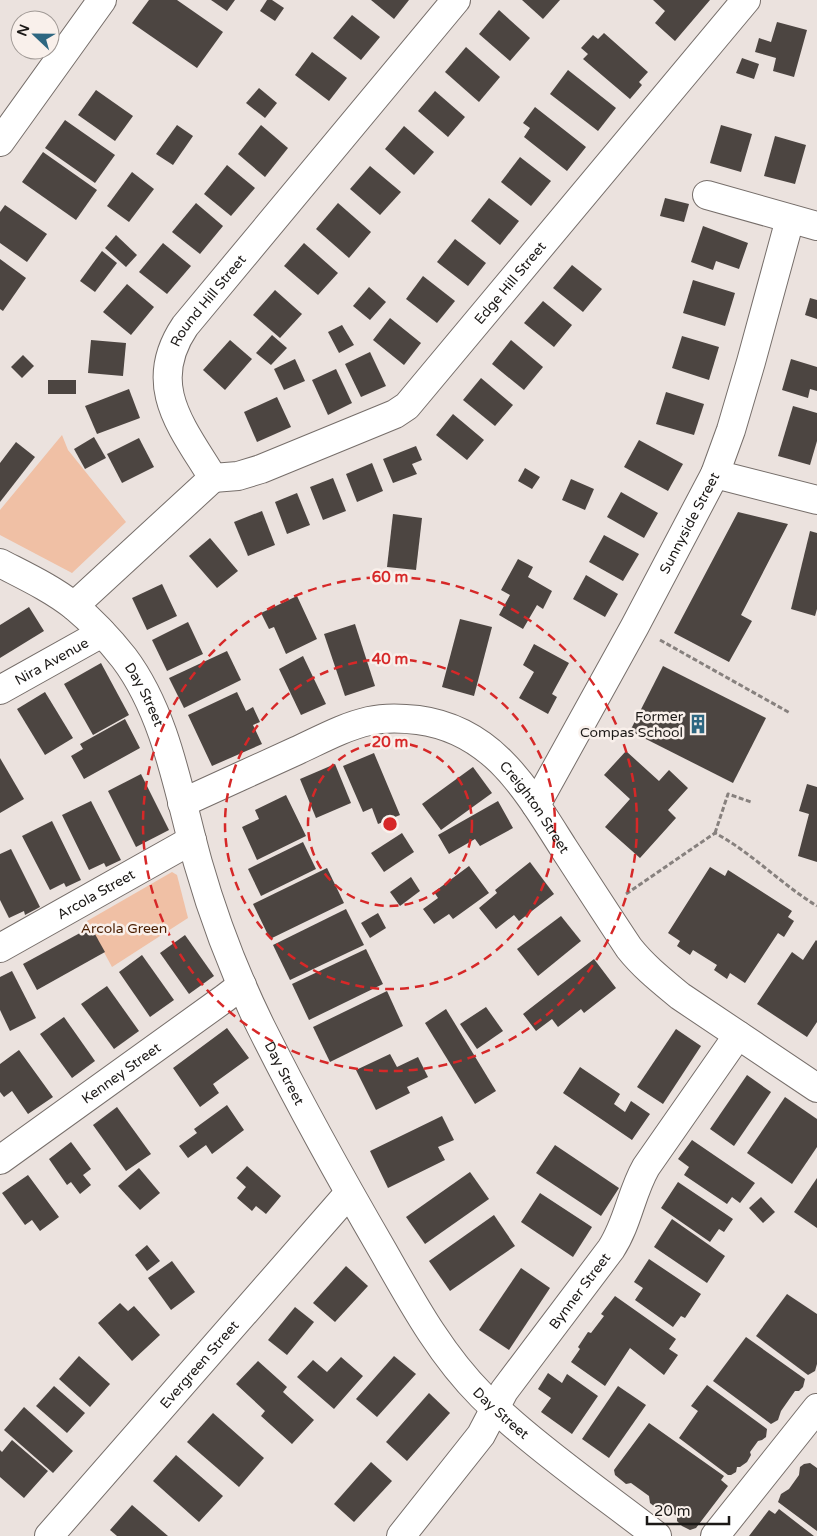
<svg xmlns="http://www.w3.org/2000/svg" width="817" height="1536" viewBox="0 0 817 1536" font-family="'Varela Round',sans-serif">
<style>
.green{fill:#f0c0a5}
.building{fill:#4c4541}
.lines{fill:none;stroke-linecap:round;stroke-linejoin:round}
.minor-casing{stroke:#766e6a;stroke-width:30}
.path{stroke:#87817e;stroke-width:3;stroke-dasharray:5 2.5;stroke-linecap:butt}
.minor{stroke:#fff;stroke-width:28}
.ring{fill:none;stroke:#d62828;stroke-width:2.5;stroke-dasharray:9 6}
.labels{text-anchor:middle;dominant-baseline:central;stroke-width:5;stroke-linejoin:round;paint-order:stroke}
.street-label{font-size:14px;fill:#1c1917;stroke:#f9f0eb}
.poi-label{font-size:14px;fill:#1c1917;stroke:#f9f0eb;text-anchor:end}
.park-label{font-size:14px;fill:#491d00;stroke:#f9f0eb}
.centre{fill:#d62828;stroke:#f9f0eb;stroke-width:2.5}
.ring-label{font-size:15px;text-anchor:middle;font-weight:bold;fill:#d62828;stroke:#f9f0eb;stroke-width:5;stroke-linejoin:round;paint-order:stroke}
</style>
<rect width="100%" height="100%" fill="#ebe2de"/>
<g class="green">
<path d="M62,435L68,450L126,522L72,573L0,535V510Z"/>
<path d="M172,872L177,875L188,918L112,967L87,921Z"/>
</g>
<g class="building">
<path d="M149,0H177L223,32L197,68L132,23Z"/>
<path d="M211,0H235L227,11Z"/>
<path d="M267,0H272L284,8L275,21L260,11Z"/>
<path d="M371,0H409L394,19Z"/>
<path d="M522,0H560L543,19Z"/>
<path d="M653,0H710L675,41L655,23L665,11Z"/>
<path d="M499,10L530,38L510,61L479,34Z"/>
<path d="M352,15L380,37L361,60L333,38Z"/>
<path d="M777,22L807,30L794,77L773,71L776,58L755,52L759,38L771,42Z"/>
<path d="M604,33L648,72L639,82L642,85L630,99L583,59L588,54L581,48L593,35L598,39Z"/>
<path d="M466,47L500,77L479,102L445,72Z"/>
<path d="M312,52L347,78L329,101L295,75Z"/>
<path d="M742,58L759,64L754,79L736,73Z"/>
<path d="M568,70L616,108L598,131L550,94Z"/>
<path d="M259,88L277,103L265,118L246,103Z"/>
<path d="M96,90L133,116L115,141L78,115Z"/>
<path d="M435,91L465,117L448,137L418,111Z"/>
<path d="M535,107L586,147L567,171L524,137L530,128L523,123Z"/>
<path d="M65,120L115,155L95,183L45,148Z"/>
<path d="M177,125L193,136L173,165L156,154Z"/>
<path d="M261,125L288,148L265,177L238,154Z"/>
<path d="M721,125L752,134L741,172L710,163Z"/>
<path d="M404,126L434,152L414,175L385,149Z"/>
<path d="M775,136L806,145L795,184L764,176Z"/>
<path d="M43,152L97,190L76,220L22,182Z"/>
<path d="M520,157L551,181L531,206L501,182Z"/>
<path d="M227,165L255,188L231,216L204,194Z"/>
<path d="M370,166L401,192L380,215L350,189Z"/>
<path d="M132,172L154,189L129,222L107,206Z"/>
<path d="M489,198L519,221L500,245L471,221Z"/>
<path d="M665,198L689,204L684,222L660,216Z"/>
<path d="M196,203L223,226L200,254L172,232Z"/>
<path d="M338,203L371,232L349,258L316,229Z"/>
<path d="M5,205L47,234L27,262L0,243V212Z"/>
<path d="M703,226L748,243L739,269L716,261L713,270L691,262Z"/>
<path d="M116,235L137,255L126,267L105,248Z"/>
<path d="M455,239L486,263L468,286L437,262Z"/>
<path d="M163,243L191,266L167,294L139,272Z"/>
<path d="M304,243L338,273L318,295L284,266Z"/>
<path d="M102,251L117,263L95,292L80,281Z"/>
<path d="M0,259L26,278L3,311L0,309Z"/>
<path d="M572,265L602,289L583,312L553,288Z"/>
<path d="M423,276L455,301L437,323L406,299Z"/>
<path d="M693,280L735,293L725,326L683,313Z"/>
<path d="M127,284L154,307L131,335L103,312Z"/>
<path d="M369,287L386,302L370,320L353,306Z"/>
<path d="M275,290L302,314L280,338L253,315Z"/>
<path d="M810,298L817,300V319L805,315Z"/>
<path d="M543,301L572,325L554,347L524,323Z"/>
<path d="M390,318L421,343L404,365L373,340Z"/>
<path d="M342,325L354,345L339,353L328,332Z"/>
<path d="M272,335L287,348L271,365L256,353Z"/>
<path d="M682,336L719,347L709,380L672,368Z"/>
<path d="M91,340L126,343L123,376L88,373Z"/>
<path d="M230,340L252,359L225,390L203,370Z"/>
<path d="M511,340L543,367L524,390L492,364Z"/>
<path d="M370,352L386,386L361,397L345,364Z"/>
<path d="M23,355L34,366L22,378L11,367Z"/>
<path d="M295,359L305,381L284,390L274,369Z"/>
<path d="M791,359L817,367V391L810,389L808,398L782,390Z"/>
<path d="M336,369L352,403L328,415L312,380Z"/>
<path d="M481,378L513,405L495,426L463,400Z"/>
<rect x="48" y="380" width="28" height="14"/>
<path d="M129,389L140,418L97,434L85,406Z"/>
<path d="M666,392L704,404L694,435L656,424Z"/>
<path d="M277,397L291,427L257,442L244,412Z"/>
<path d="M793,406L817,413V441L810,465L778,456Z"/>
<path d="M453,414L484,440L467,460L436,435Z"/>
<path d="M94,437L106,458L85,469L74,449Z"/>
<path d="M139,438L154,467L122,483L107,454Z"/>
<path d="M639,440L683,464L668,491L624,467Z"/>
<path d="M16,442L35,457L0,502V463Z"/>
<path d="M416,446L422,460L412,464L417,474L393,483L383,459Z"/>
<path d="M372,463L383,491L357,502L346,474Z"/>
<path d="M525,468L540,477L532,489L518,481Z"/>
<path d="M333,478L346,511L323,520L310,487Z"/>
<path d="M571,479L594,489L585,510L562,500Z"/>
<path d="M621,492L658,513L644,538L607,517Z"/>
<path d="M297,493L310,525L287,534L275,502Z"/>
<path d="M262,511L275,545L248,556L234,522Z"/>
<path d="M738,512L788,524L741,615L752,621L729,662L674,633Z"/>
<path d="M393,514L422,518L416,570L387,567Z"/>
<path d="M810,531L817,533V609L815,616L791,609Z"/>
<path d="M604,535L639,554L623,581L589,562Z"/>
<path d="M210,538L238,571L217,588L189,556Z"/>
<path d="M518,559L533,567L528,577L552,591L543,609L537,605L523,629L499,615L510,595L501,590Z"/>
<path d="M586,575L618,594L605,617L573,599Z"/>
<path d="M162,584L177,616L147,630L132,598Z"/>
<path d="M297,596L317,639L286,654L274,627L269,629L261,613Z"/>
<path d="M29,607L44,631L0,658V625Z"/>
<path d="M460,619L492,627L474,696L442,687Z"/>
<path d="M188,622L203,654L167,671L152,640Z"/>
<path d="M355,624L375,686L345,696L324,634Z"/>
<path d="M534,644L569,663L552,694L557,697L548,714L519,698L534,672L523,665Z"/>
<path d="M227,651L241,680L184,708L169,678Z"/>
<path d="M303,656L326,704L301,715L279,669Z"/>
<path d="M101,663L129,715L93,735L64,684Z"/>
<path d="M663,666L766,718L733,783L630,731Z"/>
<path d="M45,692L73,738L45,755L17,709Z"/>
<path d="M237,692L246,711L253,707L260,722L253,725L262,744L212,766L188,715Z"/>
<path d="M125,719L140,748L84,779L71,756L83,749L80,744Z"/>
<path d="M626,751L659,781L669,770L688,788L668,810L676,818L640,858L605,827L630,799L604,775Z"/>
<path d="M374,753L400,815L378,824L372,808L363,812L343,766Z"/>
<path d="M0,758L24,799L0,813Z"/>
<path d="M335,764L351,803L316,818L300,779Z"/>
<path d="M473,767L492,793L441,830L422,804Z"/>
<path d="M141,774L169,830L136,847L108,791Z"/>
<path d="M807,784L817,787V862L798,856L809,814L799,811Z"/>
<path d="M286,795L306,836L257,860L242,827L259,819L255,810Z"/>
<path d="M91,801L121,860L106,867L104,863L89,870L62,815Z"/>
<path d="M498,801L513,828L480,846L475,839L449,854L438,835Z"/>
<path d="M52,821L81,880L66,887L64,883L50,890L22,836Z"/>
<path d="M402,833L414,852L384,872L371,853Z"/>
<path d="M303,842L316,869L261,896L248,869Z"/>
<path d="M11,849L40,907L25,915L24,911L9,918L0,900V854Z"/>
<path d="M530,862L554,894L519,921L514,915L496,929L479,908L497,893L495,890Z"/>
<path d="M469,866L489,893L453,919L449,914L434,924L423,909L438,898L434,892Z"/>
<path d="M710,867L725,876L728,870L792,911L788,917L794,921L784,937L778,933L745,983L730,973L727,979L714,970L717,965L693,950L690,955L677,946L680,941L668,933Z"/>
<path d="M327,868L344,903L270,939L253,904Z"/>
<path d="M411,877L420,891L400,906L390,892Z"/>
<path d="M346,909L364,945L290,980L273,945Z"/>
<path d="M378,913L386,928L370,938L361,923Z"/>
<path d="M561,916L581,941L538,976L517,949Z"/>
<path d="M91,927L105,952L37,990L23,964Z"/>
<path d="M185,935L214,976L189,994L160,953Z"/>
<path d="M816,940L817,941V1022L807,1037L757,1004L792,952L803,960Z"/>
<path d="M366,949L383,984L309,1020L292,984Z"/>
<path d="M142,955L174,1000L150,1017L119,972Z"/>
<path d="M594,959L616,988L584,1013L581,1009L558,1027L552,1019L536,1031L523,1014Z"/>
<path d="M12,971L36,1018L10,1031L0,1010V977Z"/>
<path d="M107,986L139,1031L114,1049L81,1004Z"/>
<path d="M387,991L403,1026L330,1062L313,1027Z"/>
<path d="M486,1007L503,1031L477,1049L460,1024Z"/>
<path d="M446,1009L496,1091L475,1104L425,1023Z"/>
<path d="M64,1017L95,1061L72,1078L40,1034Z"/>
<path d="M227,1028L249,1058L213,1084L219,1093L200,1107L173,1068Z"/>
<path d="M676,1029L701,1046L663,1104L637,1087Z"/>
<path d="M19,1050L53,1097L28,1114L12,1091L4,1097L0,1092V1064Z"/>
<path d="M390,1054L397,1067L418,1057L428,1077L407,1087L410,1093L376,1110L356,1070Z"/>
<path d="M580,1067L620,1094L614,1104L625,1112L631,1101L650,1114L632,1140L563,1093Z"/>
<path d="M747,1075L771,1092L734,1146L710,1129Z"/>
<path d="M785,1097L817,1119V1147L792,1184L747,1153Z"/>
<path d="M227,1105L244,1130L212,1154L206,1145L188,1158L179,1146L197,1133L194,1129Z"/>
<path d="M117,1107L151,1154L126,1171L93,1125Z"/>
<path d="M442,1116L454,1140L438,1147L445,1160L388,1188L370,1151Z"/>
<path d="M692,1140L755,1183L740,1203L732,1197L727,1204L684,1175L689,1167L678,1159Z"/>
<path d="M71,1142L91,1169L83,1175L91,1185L80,1194L71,1182L67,1185L49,1159Z"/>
<path d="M555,1145L619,1188L601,1216L536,1173Z"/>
<path d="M247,1166L281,1196L266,1214L256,1206L252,1211L237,1198L246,1187L236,1178Z"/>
<path d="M139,1168L160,1193L140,1210L118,1186Z"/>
<path d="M470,1172L489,1199L425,1244L406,1217Z"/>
<path d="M28,1175L59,1217L40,1231L32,1220L25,1225L2,1193Z"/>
<path d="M817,1178V1228L794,1212Z"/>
<path d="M678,1182L733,1219L724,1232L719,1229L710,1242L661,1208Z"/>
<path d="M540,1193L592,1227L573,1257L521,1222Z"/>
<path d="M761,1197L775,1212L763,1223L749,1208Z"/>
<path d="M494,1215L515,1246L450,1291L429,1261Z"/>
<path d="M672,1219L725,1256L707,1283L654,1247Z"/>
<path d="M147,1245L160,1261L147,1271L135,1255Z"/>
<path d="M649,1259L701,1294L685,1318L681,1316L673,1327L635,1300L643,1288L634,1282Z"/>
<path d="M172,1261L195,1292L171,1310L148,1278Z"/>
<path d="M346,1266L368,1286L335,1322L313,1303Z"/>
<path d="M521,1268L550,1288L509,1350L479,1330Z"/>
<path d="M787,1294L817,1314V1364L815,1371L808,1375L756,1336Z"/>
<path d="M615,1296L676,1339L669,1349L678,1355L664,1375L630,1348L605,1386L571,1362L580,1349L578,1347L588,1332L591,1333L604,1316L601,1314Z"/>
<path d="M120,1303L128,1311L134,1306L160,1335L132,1361L98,1323Z"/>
<path d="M295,1307L314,1322L287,1355L268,1340Z"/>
<path d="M746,1337L805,1379L803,1387L799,1391H795L781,1411L778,1420L771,1424L713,1381Z"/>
<path d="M79,1356L110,1384L90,1407L59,1379Z"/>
<path d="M394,1356L416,1374L377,1417L356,1399Z"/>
<path d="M341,1357L363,1376L334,1409L297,1377L313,1360L327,1372Z"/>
<path d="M258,1361L287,1387L283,1392L314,1420L292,1444L261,1416L265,1411L236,1384Z"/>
<path d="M548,1373L562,1383L567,1374L598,1396L572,1434L541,1412L551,1398L538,1389Z"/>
<path d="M707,1385L767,1429L766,1437L762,1440L758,1441L750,1452L751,1455L747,1462L740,1467H737L736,1472L731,1475H728L679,1438L698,1411L691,1406Z"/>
<path d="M54,1386L85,1413L67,1433L36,1406Z"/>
<path d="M618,1386L646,1405L609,1458L582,1439Z"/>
<path d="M429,1393L450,1413L407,1461L386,1442Z"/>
<path d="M24,1407L73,1451L53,1473L4,1430Z"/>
<path d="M213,1413L264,1458L239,1487L187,1442Z"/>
<path d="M649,1423L724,1476L721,1480L728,1486L696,1528L690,1530L682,1526L677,1521V1516L667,1509L662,1511L655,1507L650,1503L649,1496L631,1483L626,1484L615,1475L614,1470Z"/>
<path d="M12,1440L48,1471L24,1498L0,1477V1450L2,1452Z"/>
<path d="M176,1455L223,1496L199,1522L153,1481Z"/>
<path d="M371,1462L392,1481L354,1522L334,1504Z"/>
<path d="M810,1463L817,1468V1531L778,1502L781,1494L789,1489L799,1475L800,1467L804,1464Z"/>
<path d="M132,1505L168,1536H117L110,1530Z"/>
<path d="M779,1509L801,1526L814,1536H749L769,1510L775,1514Z"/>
</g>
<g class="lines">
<defs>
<g id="minor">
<path d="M0,142L102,0"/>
<path d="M707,195L817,226"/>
<path d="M715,474L817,500"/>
<path id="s1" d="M213,478L238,476L261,469L395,414L407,406L746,0"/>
<path id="s2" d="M213,478C182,427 145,385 185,326L456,0"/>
<path id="s3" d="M0,563C25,576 51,588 74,606C92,621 109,639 124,658C167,715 179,795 198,863C214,919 235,974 261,1027C299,1103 340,1177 383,1251C412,1302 440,1354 482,1396C492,1406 503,1415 513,1424C559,1464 609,1499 657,1536"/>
<path d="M74,606L213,478"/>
<path id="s4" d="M0,690L102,633"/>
<path id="s5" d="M182,803C220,786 258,768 296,751C320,740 343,727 369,721C386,717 402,718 418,720C493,730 526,789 563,847C585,881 607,915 629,948C644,967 662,981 680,996L817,1088"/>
<path id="s6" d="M536,805L635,626L715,474L731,430L751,362L790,219"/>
<path id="s7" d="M0,948L192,840"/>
<path id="s8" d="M0,1160L225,998L242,985"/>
<path id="s9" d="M49,1536L349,1193"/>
<path id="s10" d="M401,1536L481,1435L504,1391L611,1249C628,1223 631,1193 646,1167L738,1035"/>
<path d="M715,1536L817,1408"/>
</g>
</defs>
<use href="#minor" class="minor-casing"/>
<g class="path">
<path d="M660,640L790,713"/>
<path d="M715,833L728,794L751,802"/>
<path d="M626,894L715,833C752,853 781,884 817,906"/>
</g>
<use href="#minor" class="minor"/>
</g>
<g class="ring">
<circle cx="390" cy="824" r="82"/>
<circle cx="390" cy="824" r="165"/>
<circle cx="390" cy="824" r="247"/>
</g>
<defs>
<symbol id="building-bare" viewBox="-9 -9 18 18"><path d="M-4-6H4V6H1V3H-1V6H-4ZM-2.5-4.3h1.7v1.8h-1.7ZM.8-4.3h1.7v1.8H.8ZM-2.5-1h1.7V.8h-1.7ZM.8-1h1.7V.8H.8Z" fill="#2e6781" stroke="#f9f0eb" stroke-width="2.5" paint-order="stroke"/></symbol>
</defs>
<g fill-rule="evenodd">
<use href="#building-bare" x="684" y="710" width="28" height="28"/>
</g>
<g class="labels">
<g class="street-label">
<text stroke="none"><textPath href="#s1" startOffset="369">Edge Hill Street</textPath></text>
<text stroke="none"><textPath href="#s2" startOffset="201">Round Hill Street</textPath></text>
<text stroke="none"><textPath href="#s6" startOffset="321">Sunnyside Street</textPath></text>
<text stroke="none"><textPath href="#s4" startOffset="59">Nira Avenue</textPath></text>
<text stroke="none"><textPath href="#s3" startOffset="200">Day Street</textPath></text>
<text stroke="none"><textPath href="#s5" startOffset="405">Creighton Street</textPath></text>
<text stroke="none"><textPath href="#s7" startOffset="110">Arcola Street</textPath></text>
<text stroke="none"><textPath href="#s8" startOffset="149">Kenney Street</textPath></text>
<text stroke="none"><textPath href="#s3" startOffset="605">Day Street</textPath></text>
<text stroke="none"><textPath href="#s10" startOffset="304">Bynner Street</textPath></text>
<text stroke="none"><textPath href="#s9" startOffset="228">Evergreen Street</textPath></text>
<text stroke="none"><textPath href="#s3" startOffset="1010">Day Street</textPath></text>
</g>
<g class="poi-label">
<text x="683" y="716">Former<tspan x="683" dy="16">Compas School</tspan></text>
</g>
<g class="park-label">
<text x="124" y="928">Arcola Green</text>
</g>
</g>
<circle cx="390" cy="824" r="8" class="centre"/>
<g class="ring-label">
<text x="390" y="582">60 m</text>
<text x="390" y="664">40 m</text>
<text x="390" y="747">20 m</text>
</g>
<g transform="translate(35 35) rotate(292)"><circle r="24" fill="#f9f0eb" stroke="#a19a96"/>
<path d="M0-4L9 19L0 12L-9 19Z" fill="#2e6781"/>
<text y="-8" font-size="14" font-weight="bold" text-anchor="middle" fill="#1c1917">N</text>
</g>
<path d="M647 1516v8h82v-8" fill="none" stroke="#1c1917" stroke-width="2.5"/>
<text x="654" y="1516" font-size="15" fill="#1c1917" stroke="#f9f0eb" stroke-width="4" paint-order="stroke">20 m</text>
</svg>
